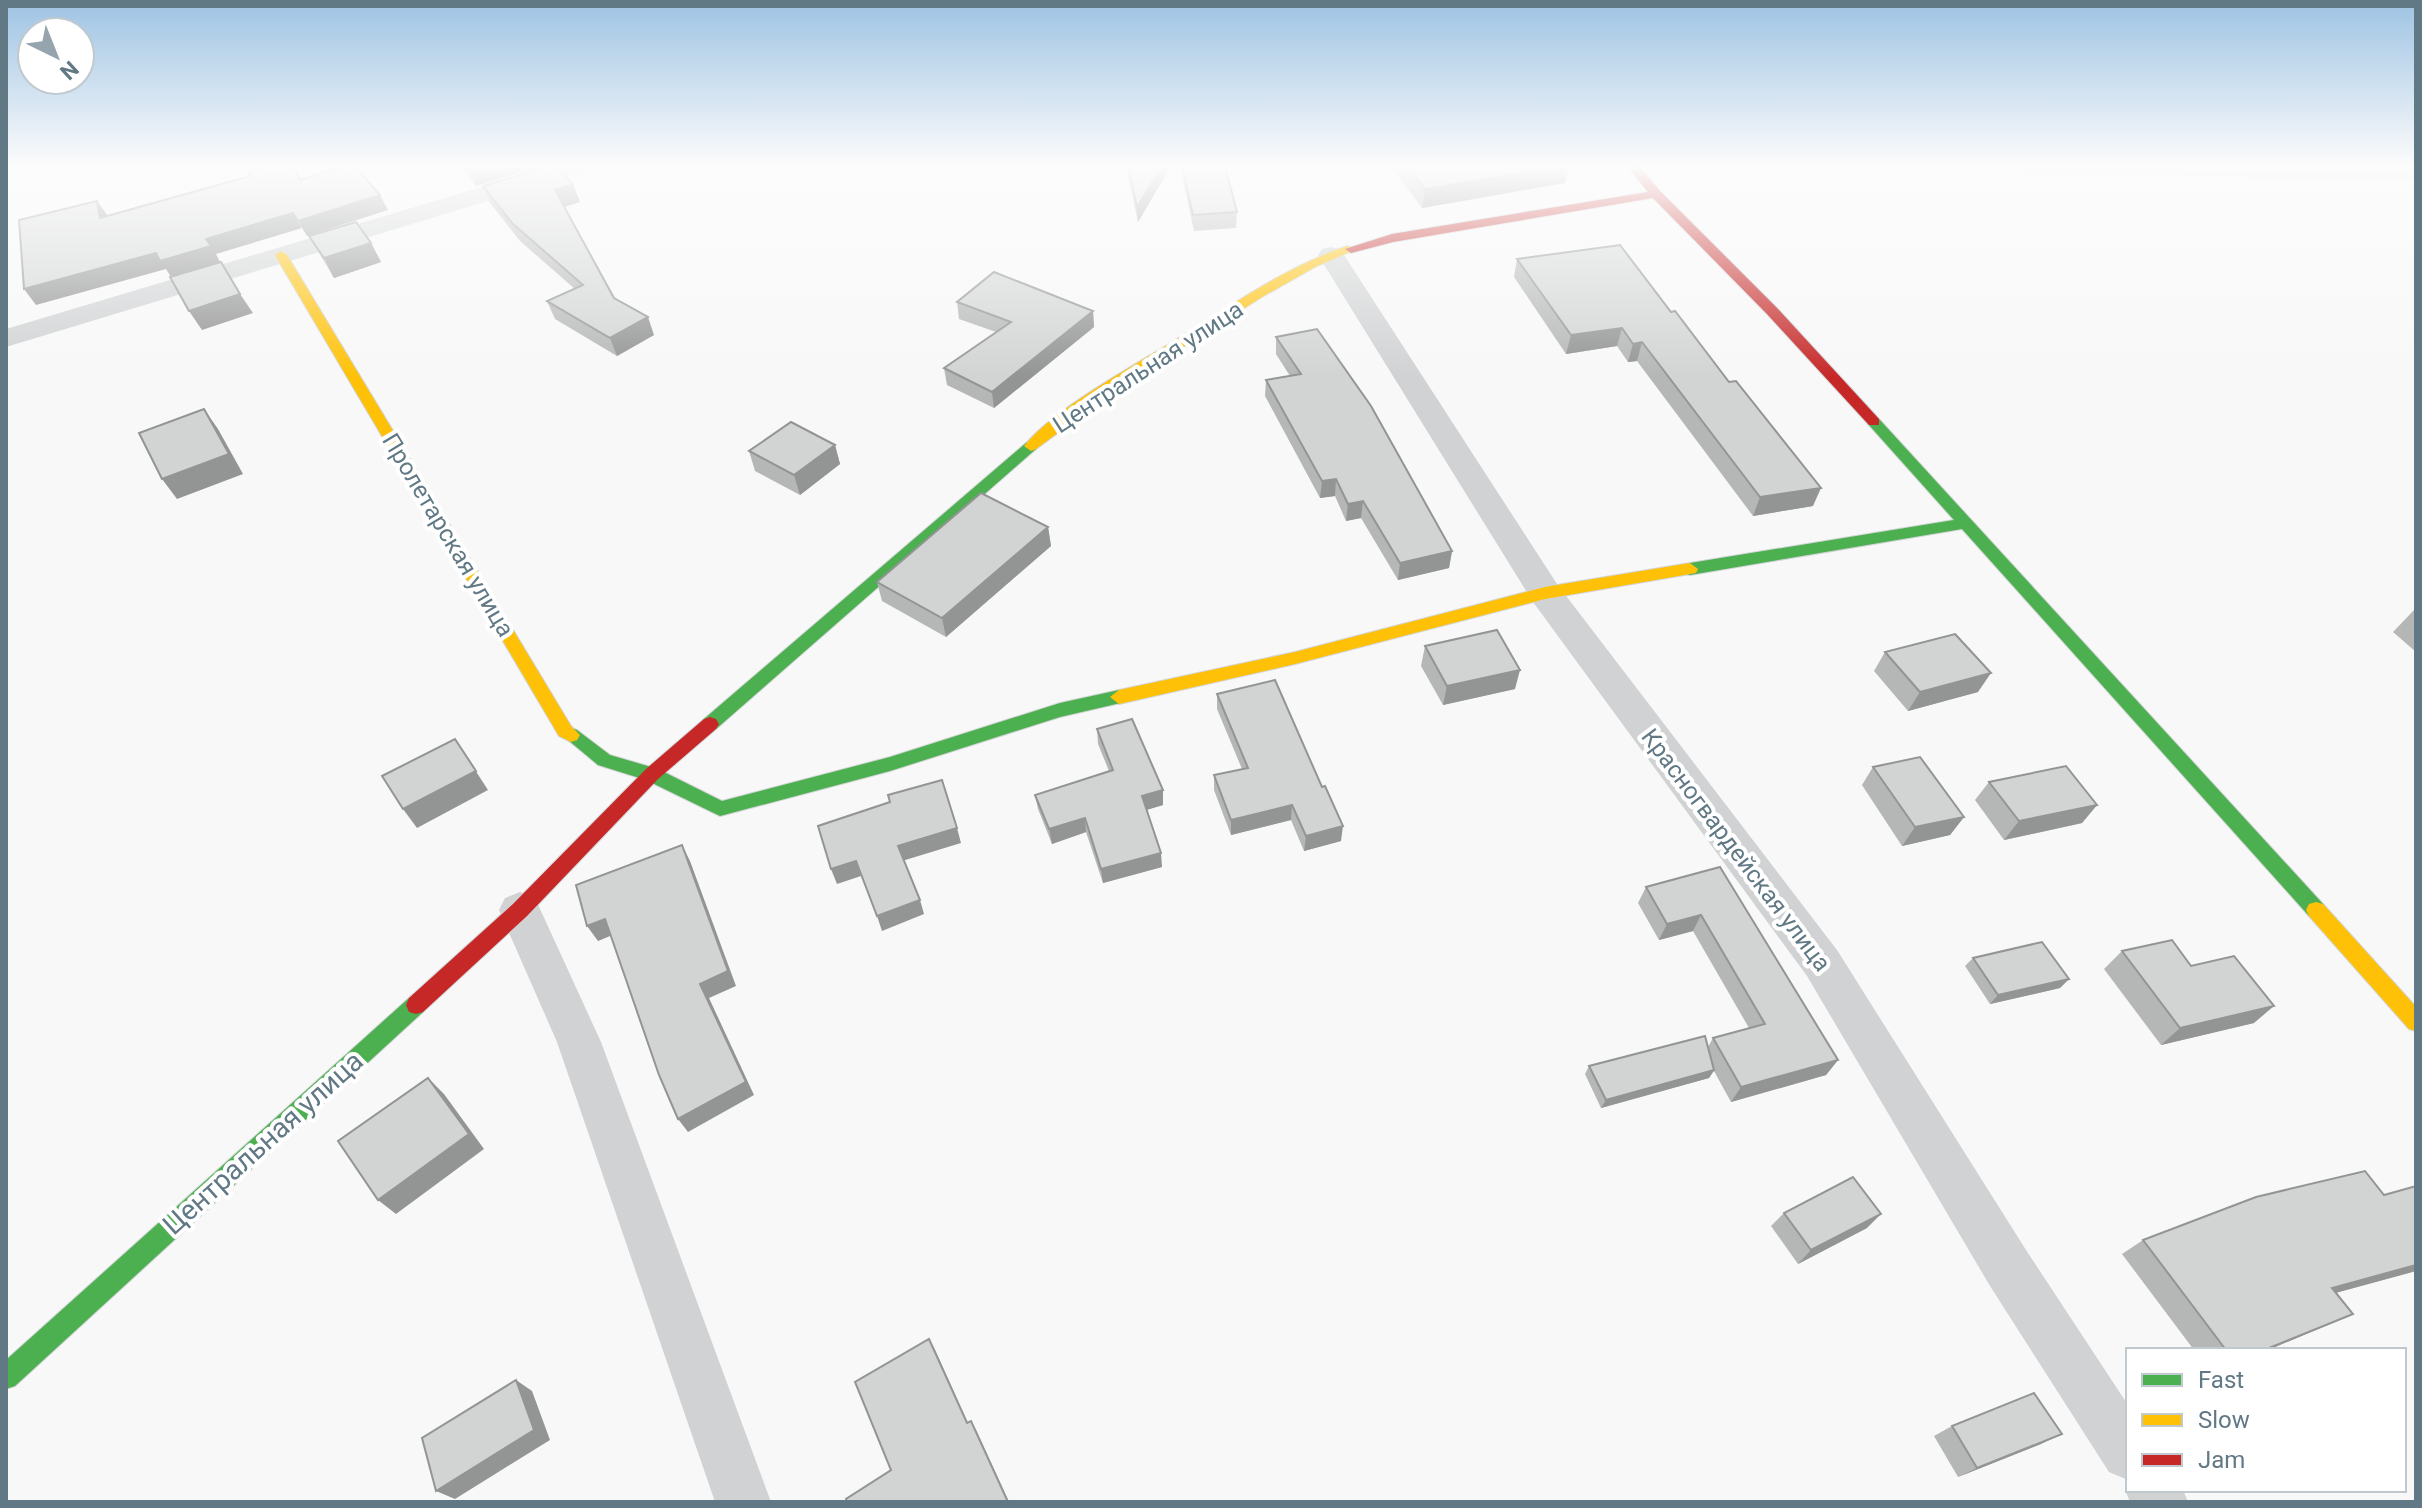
<svg xmlns="http://www.w3.org/2000/svg" width="2422" height="1508" viewBox="0 0 2422 1508" font-family="Roboto,sans-serif">
<style>
.lines{fill:none;stroke-linecap:round;stroke-linejoin:round}
.fast-casing{stroke:#d2d5d6;stroke-width:2}
.slow-casing{stroke:#d2d5d6;stroke-width:2}
.jam-casing{stroke:#d2d5d6;stroke-width:2}
.street{fill:#d0d2d3;fill-rule:evenodd}
.fast{fill:#4caf50;fill-rule:evenodd}
.slow{fill:#ffc107;fill-rule:evenodd}
.jam{fill:#c62828;fill-rule:evenodd}
.wall{fill:#b5b6b6}
.shaded-wall{fill:#939494}
.building{fill:#d2d4d4;stroke:#939494;stroke-width:2}
.labels{text-anchor:middle;dominant-baseline:central;stroke-width:8;stroke-linejoin:round;paint-order:stroke}
.street-label{font-size:24px;fill:#617985;stroke:#fff}
.near-street-label{font-size:28px;fill:#617985;stroke:#fff}
</style>
<rect width="100%" height="100%" fill="#f8f8f8"/>
<g class="lines">
<defs>
<g id="fast">
<path d="M1874,418L1879,419L2323,904L2326,910L2323,916L2316,918L2309,916L1962,529L1690,575L1684,573L1682,569L1690,563L1954,520L1869,425L1867,422Z"/>
<path d="M1031,441L1038,446L1036,449L716,729H704L701,724L704,719L1026,443Z"/>
<path d="M1119,690L1128,697L1125,702L1060,717L890,771L720,816L646,780L598,765L562,735L571,728L577,730L610,755L658,769L722,801L890,757L1060,703Z"/>
<path d="M416,996L423,998L426,1005L423,1012L15,1386L6,1389V1360L409,998Z"/>
</g>
<g id="slow">
<path d="M1347,246L1357,249L1317,266L1262,297L1120,387L1036,449L1031,451L1024,446C1053,410 1128,369 1169,344C1227,309 1282,268 1347,246Z"/>
<path d="M281,251L287,255L571,726L580,735L577,740L571,742L559,736L275,255Z"/>
<path d="M1690,563L1698,569L1696,573L1545,599L1295,664L1119,704L1110,697L1119,690L1295,652L1545,587Z"/>
<path d="M2316,902L2323,904L2416,1007V1031L2409,1029L2309,916L2306,910L2309,904Z"/>
</g>
<g id="jam">
<path d="M1627,166H1639L1660,191L1777,308L1879,419V425H1869L1767,314L1653,198L1393,242L1351,253L1345,249L1392,234L1648,192Z"/>
<path d="M710,717L716,719L719,724L716,729L658,779L527,916L423,1012L416,1014L409,1012L406,1005L409,998L513,904L646,769L704,719Z"/>
</g>
</defs>
<use href="#fast" class="fast-casing"/>
<use href="#slow" class="slow-casing"/>
<use href="#jam" class="jam-casing"/>
<g class="street">
<path d="M552,166H590L587,171L6,347V329Z"/>
<path d="M2018,166H2416V180L2030,173L2021,171Z"/>
<path d="M1331,247L1340,249L1344,255L1557,584L1837,950L2026,1250L2128,1405V1480L2109,1472L1990,1286L1807,976L1533,602L1318,255L1322,249Z"/>
<path d="M520,892L535,898L601,1042L771,1502H715L557,1042L499,910L505,898Z"/>
<path d="M2128,1482V1490H2183L2188,1502H2130L2125,1490Z"/>
</g>
<use href="#fast" class="fast"/>
<use href="#slow" class="slow"/>
<use href="#jam" class="jam"/>
</g>
<g class="wall">
<path d="M461,166H542L476,186Z"/>
<path d="M1126,166H1171L1138,222Z"/>
<path d="M1180,166H1225L1237,212L1236,228L1194,231Z"/>
<path d="M1390,166H1569L1565,183L1422,208Z"/>
<path d="M483,186L580,202L565,207L614,298L654,335L617,356L555,319L547,301L575,289L520,241L490,203Z"/>
<path d="M309,236L371,243L381,262L334,278Z"/>
<path d="M1620,245L1813,506L1753,516L1637,361L1628,362L1617,346L1566,354L1514,277L1517,259Z"/>
<path d="M957,302L1093,311L1094,327L994,408L947,385L944,368L996,332L959,319Z"/>
<path d="M1276,337L1452,551L1449,568L1398,580L1361,518L1346,521L1335,496L1320,498L1265,396L1266,380L1290,376L1276,354Z"/>
<path d="M835,445L840,464L800,495L755,471L749,451Z"/>
<path d="M1048,527L1051,546L946,637L882,601L877,582Z"/>
<path d="M2416,608V652L2393,632Z"/>
<path d="M1425,646L1515,689L1443,705L1421,666Z"/>
<path d="M1885,652L1978,692L1908,711L1874,671Z"/>
<path d="M1217,694L1341,841L1304,851L1291,820L1231,835L1214,790V775L1242,769L1217,709Z"/>
<path d="M1097,729L1163,805L1146,810L1162,867L1103,883L1086,832L1052,844L1038,809L1035,795L1109,771L1098,744Z"/>
<path d="M1873,767L1964,817L1950,835L1902,846L1862,785Z"/>
<path d="M1989,782L2097,805L2082,823L2004,840L1975,800Z"/>
<path d="M1720,867L1838,1060L1826,1075L1731,1102L1714,1071L1709,1078L1601,1108L1585,1074L1589,1066L1708,1047L1713,1038L1749,1028L1693,931L1659,940L1638,903L1646,887Z"/>
<path d="M2122,951L2191,966L2254,1023L2161,1045L2104,969Z"/>
<path d="M1973,958L2069,979L2060,988L1990,1004L1965,966Z"/>
<path d="M2416,1186V1271L2335,1293L2353,1314L2268,1350H2194L2122,1254L2143,1240L2384,1195Z"/>
<path d="M1784,1213L1867,1228L1798,1264L1771,1226Z"/>
<path d="M1952,1426L2041,1444L1958,1477L1934,1436Z"/>
</g>
<g class="shaded-wall">
<path d="M471,166H542L476,186L468,167Z"/>
<path d="M1162,166H1171L1138,222L1137,207Z"/>
<path d="M1564,166H1569L1565,183L1422,208L1425,189Z"/>
<path d="M573,184L580,202L562,207L555,190Z"/>
<path d="M380,195L388,210L307,236L298,221Z"/>
<path d="M97,201L108,216L100,218Z"/>
<path d="M293,213L302,228L216,254L220,262L171,277L166,269L36,305L24,289L156,253Z"/>
<path d="M371,243L381,262L334,278L324,258Z"/>
<path d="M240,294L253,313L202,330L189,311Z"/>
<path d="M1093,311L1094,327L994,408L992,392Z"/>
<path d="M648,317L654,335L617,356L610,338Z"/>
<path d="M1622,328L1617,346L1566,354L1571,335Z"/>
<path d="M1642,342L1637,361L1628,362L1633,344Z"/>
<path d="M204,409L218,429L243,474L177,499L162,479Z"/>
<path d="M835,445L840,464L800,495L794,475Z"/>
<path d="M1336,479L1335,496L1320,498L1322,481Z"/>
<path d="M1821,488L1813,506L1753,516L1760,497Z"/>
<path d="M1363,501L1361,518L1346,521L1348,504Z"/>
<path d="M1048,527L1051,546L946,637L942,618Z"/>
<path d="M1452,551L1449,568L1398,580L1400,563Z"/>
<path d="M1520,670L1515,689L1443,705L1447,686Z"/>
<path d="M1991,673L1978,692L1908,711L1920,692Z"/>
<path d="M455,739L488,790L417,828L403,809Z"/>
<path d="M1163,790V805L1143,811L1142,796Z"/>
<path d="M1292,805L1291,820L1231,835V820Z"/>
<path d="M2097,805L2082,823L2004,840L2019,821Z"/>
<path d="M1964,817L1950,835L1902,846L1915,827Z"/>
<path d="M1085,818L1086,832L1052,844L1049,829Z"/>
<path d="M1343,826L1341,841L1304,851L1306,836Z"/>
<path d="M957,828L961,843L902,861L898,846Z"/>
<path d="M682,845L690,861L736,986L709,998L754,1095L688,1132L678,1119Z"/>
<path d="M1161,853L1162,867L1103,883L1101,869Z"/>
<path d="M856,861L861,876L837,884L831,869Z"/>
<path d="M920,900L924,914L882,931L877,916Z"/>
<path d="M1701,915L1693,931L1659,940L1667,924Z"/>
<path d="M605,919L615,934L598,941L587,926Z"/>
<path d="M2069,979L2060,988L1990,1004L1998,995Z"/>
<path d="M2274,1006L2254,1023L2161,1045L2180,1028Z"/>
<path d="M1838,1060L1826,1075L1731,1102L1741,1087Z"/>
<path d="M1714,1070L1709,1078L1601,1108L1606,1100Z"/>
<path d="M428,1078L444,1094L484,1149L396,1214L378,1200Z"/>
<path d="M1881,1214L1867,1228L1798,1264L1811,1250Z"/>
<path d="M2416,1265V1271L2306,1301L2332,1288Z"/>
<path d="M2353,1314L2268,1350H2264Z"/>
<path d="M929,1339L935,1350L972,1432L967,1423Z"/>
<path d="M516,1380L532,1391L550,1440L455,1499L436,1491Z"/>
<path d="M971,1421L976,1430L1009,1502H1008Z"/>
<path d="M2062,1434L2041,1444L1958,1477L1977,1468Z"/>
</g>
<g class="building">
<path d="M271,166H293L300,180L345,166H355L380,195L298,221L293,213L206,239L211,246L160,261L156,253L24,289L19,220L97,201L100,218L250,176L248,172Z"/>
<path d="M550,166H556L573,184L555,190L614,298L648,317L610,338L547,301L583,285L512,223L483,186Z"/>
<path d="M1128,166H1162L1137,207Z"/>
<path d="M1182,166H1225L1237,212L1193,215Z"/>
<path d="M1406,166H1564L1425,189Z"/>
<path d="M356,222L371,243L324,258L309,236Z"/>
<path d="M1620,245L1671,312L1675,311L1729,382L1736,381L1821,488L1760,497L1642,342L1633,344L1622,328L1571,335L1517,259Z"/>
<path d="M221,262L240,294L189,311L170,277Z"/>
<path d="M994,272L1093,311L992,392L944,368L1011,322L957,302Z"/>
<path d="M1317,329L1371,406L1452,551L1400,563L1363,501L1348,504L1336,479L1322,481L1266,380L1301,374L1276,337Z"/>
<path d="M204,409L229,454L162,479L139,433Z"/>
<path d="M791,422L835,445L794,475L749,451Z"/>
<path d="M981,493L1048,527L942,618L877,582Z"/>
<path d="M1497,630L1520,670L1447,686L1425,646Z"/>
<path d="M1955,634L1991,673L1920,692L1885,652Z"/>
<path d="M1275,680L1322,787L1325,786L1343,826L1306,836L1292,805L1231,820L1214,775L1248,768L1217,694Z"/>
<path d="M1132,719L1163,790L1142,796L1161,853L1101,869L1085,818L1049,829L1035,795L1113,770L1097,729Z"/>
<path d="M455,739L476,771L403,809L382,776Z"/>
<path d="M1920,757L1964,817L1915,827L1873,767Z"/>
<path d="M2066,766L2097,805L2019,821L1989,782Z"/>
<path d="M942,780L957,828L898,846L920,900L877,916L856,861L831,869L818,826L890,802L888,795Z"/>
<path d="M682,845L728,971L700,984L746,1082L678,1119L659,1075L605,919L587,926L576,885Z"/>
<path d="M1720,867L1838,1060L1741,1087L1713,1038L1765,1024L1701,915L1667,924L1646,887Z"/>
<path d="M2172,940L2191,966L2234,956L2274,1006L2180,1028L2122,951Z"/>
<path d="M2042,942L2069,979L1998,995L1973,958Z"/>
<path d="M1705,1036L1714,1070L1606,1100L1589,1066Z"/>
<path d="M428,1078L469,1134L378,1200L338,1141Z"/>
<path d="M2365,1171L2384,1195L2416,1186V1265L2332,1288L2353,1314L2264,1350H2226L2143,1240L2256,1197Z"/>
<path d="M1853,1177L1881,1214L1811,1250L1784,1213Z"/>
<path d="M929,1339L967,1423L971,1421L1008,1502H847L846,1499L891,1470L855,1382Z"/>
<path d="M516,1380L534,1430L436,1491L422,1438Z"/>
<path d="M2034,1393L2062,1434L1977,1468L1952,1426Z"/>
</g>
<linearGradient id="sky" x2="0" y2="1"><stop stop-color="#9ec3e3"/><stop offset="0.44" stop-color="#fcfcfc"/><stop offset="1" stop-color="#fcfcfc" stop-opacity="0"/></linearGradient>
<rect width="2422" height="377" fill="url(#sky)"/>
<g class="labels">
<g class="street-label">
<text transform="translate(1148 367) rotate(-33)">Центральная улица</text>
<text transform="translate(448 535) rotate(59)">Пролетарская улица</text>
<text transform="translate(1736 850) rotate(53)">Красногвардейская улица</text>
</g>
<g class="near-street-label">
<text transform="translate(263 1143) rotate(-42)">Центральная улица</text>
</g>
</g>
<rect width="2422" height="1508" fill="none" stroke="#617985" stroke-width="16"/>
<rect x="2126" y="1348" width="280" height="144" fill="#ffffff" stroke="#c0c9ce" stroke-width="2"/>
<rect x="2142" y="1374" width="40" height="12" fill="#4caf50" stroke="#c0c9ce" stroke-width="2"/>
<text x="2198" y="1388" font-size="24" fill="#617985">Fast</text>
<rect x="2142" y="1414" width="40" height="12" fill="#ffc107" stroke="#c0c9ce" stroke-width="2"/>
<text x="2198" y="1428" font-size="24" fill="#617985">Slow</text>
<rect x="2142" y="1454" width="40" height="12" fill="#c62828" stroke="#c0c9ce" stroke-width="2"/>
<text x="2198" y="1468" font-size="24" fill="#617985">Jam</text>
<g transform="translate(56 56) rotate(137)"><circle r="38" fill="#ffffff" stroke="#c0c9ce" stroke-width="2"/>
<path d="M0-6L14 30L0 20L-14 30Z" fill="#96a5ad"/>
<text y="-12" font-size="22" font-weight="bold" text-anchor="middle" fill="#617985">N</text>
</g>
</svg>
